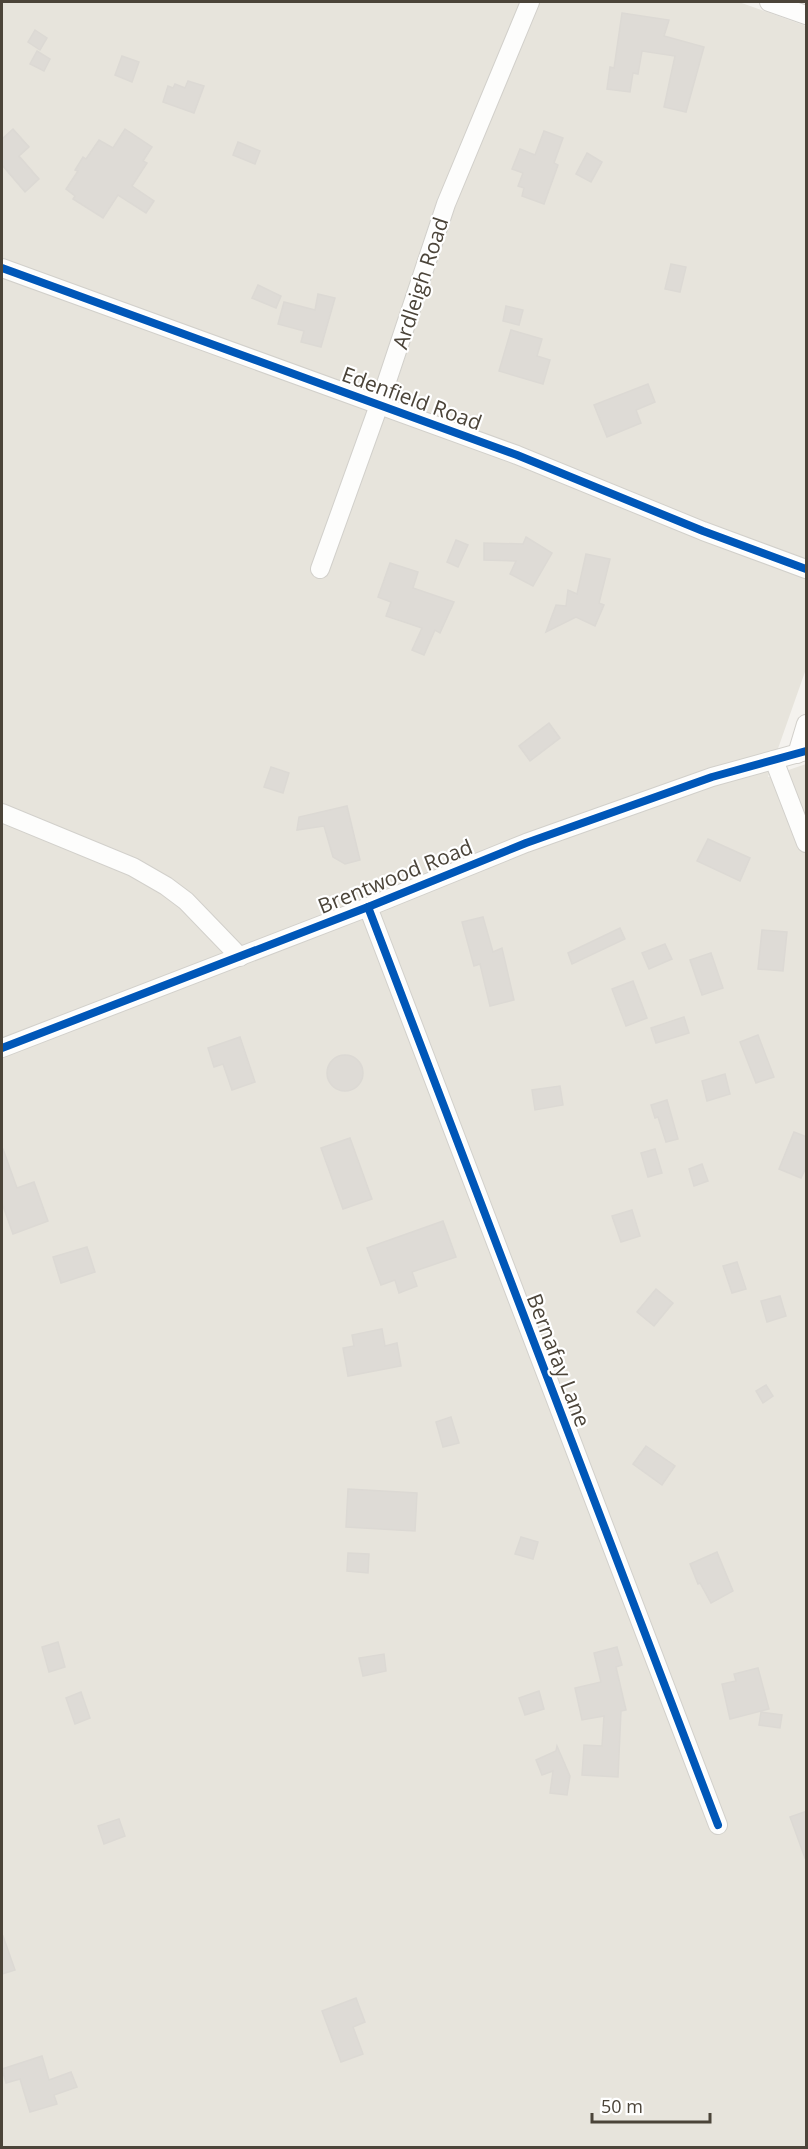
<svg xmlns="http://www.w3.org/2000/svg" width="808" height="2149" viewBox="0 0 808 2149" font-family="'Open Sans',sans-serif">
<style>
.residential{fill:#e7e4dc}
.building{fill:#dedbd6;stroke:#dcd9d4;stroke-width:1.5}
.lines{fill:none;stroke-linecap:round;stroke-linejoin:round}
.minor-casing{stroke:#d2d0cb;stroke-width:20}
.minor{stroke:#fdfdfc;stroke-width:18}
.cycleway-casing{stroke:#fff;stroke-width:11}
.cycleway{stroke:#0057b8;stroke-width:8}
.labels{text-anchor:middle;dominant-baseline:central;stroke-width:4.5;stroke-linejoin:round;paint-order:stroke}
.street-label{font-size:21px;fill:#4b4439;stroke:#fff}
</style>
<rect width="100%" height="100%" fill="#f4f2ee"/>
<path class="residential" d="M2,2H739L806,26V669L768,777L806,764V2147L2,2148Z"/>
<g class="building">
<path d="M622,13L669,20L664,36L704,47L686,112L664,107L675,56L642,51L638,74L633,73L630,92L607,89L610,67L614,68Z"/>
<path d="M35,30L47,38L40,50L28,42Z"/>
<path d="M37,51L50,59L44,71L30,64Z"/>
<path d="M122,56L139,62L132,82L115,75Z"/>
<path d="M188,81L204,86L194,113L163,102L168,86L173,88L175,84L185,88Z"/>
<path d="M13,129L29,147L19,156L39,179L25,192L2,165V139Z"/>
<path d="M125,129L152,147L143,161L147,163L132,186L154,201L146,213L118,195L103,218L73,199L75,196L66,189L78,171L75,170L83,157L86,159L99,140L113,148Z"/>
<path d="M544,131L563,138L554,163L558,165L544,204L522,196L524,188L518,186L523,173L512,169L520,149L535,155Z"/>
<path d="M238,142L260,151L255,164L233,155Z"/>
<path d="M587,153L602,162L591,182L576,174Z"/>
<path d="M671,264L686,267L680,292L665,289Z"/>
<path d="M258,285L281,296L276,308L252,298Z"/>
<path d="M318,294L335,298L321,347L301,342L304,331L278,324L284,302L315,310Z"/>
<path d="M506,306L523,310L519,325L503,321Z"/>
<path d="M511,330L542,339L537,356L550,360L543,384L499,371Z"/>
<path d="M648,384L655,402L636,410L641,423L607,437L594,405Z"/>
<path d="M526,537L552,553L533,586L510,574L516,561L484,560V543L523,544Z"/>
<path d="M456,540L468,545L458,567L447,562Z"/>
<path d="M586,554L610,559L599,603L604,605L595,626L576,617L546,632L556,605L566,606L568,590L577,594Z"/>
<path d="M390,563L418,572L413,588L454,602L440,633L435,630L424,655L412,650L422,628L386,616L391,602L378,597Z"/>
<path d="M549,723L560,738L530,761L519,746Z"/>
<path d="M271,767L289,773L283,793L264,787Z"/>
<path d="M347,806L360,860L345,864L333,857L324,826L297,830L299,817Z"/>
<path d="M708,839L750,858L740,881L697,861Z"/>
<path d="M483,917L493,952L502,948L514,1000L490,1006L480,964L474,966L462,922Z"/>
<path d="M620,928L625,939L572,964L568,953Z"/>
<path d="M762,930L787,932L783,971L758,969Z"/>
<path d="M665,944L672,959L649,969L642,953Z"/>
<path d="M711,953L723,988L702,995L690,960Z"/>
<path d="M633,981L647,1018L626,1026L612,989Z"/>
<path d="M684,1017L689,1033L656,1043L651,1028Z"/>
<path d="M758,1035L774,1077L756,1083L740,1042Z"/>
<path d="M240,1037L255,1082L232,1090L223,1064L214,1067L208,1048Z"/>
<circle cx="345" cy="1073" r="18"/>
<path d="M725,1074L730,1094L707,1101L702,1081Z"/>
<path d="M560,1086L563,1105L535,1110L532,1090Z"/>
<path d="M667,1100L678,1139L666,1142L658,1117L655,1118L651,1105Z"/>
<path d="M794,1132L807,1137V1165L801,1178L779,1169Z"/>
<path d="M350,1138L372,1199L343,1209L321,1148Z"/>
<path d="M2,1149H3L17,1188L34,1182L48,1221L13,1234L2,1203Z"/>
<path d="M655,1149L662,1173L648,1177L641,1153Z"/>
<path d="M702,1164L708,1181L694,1186L689,1169Z"/>
<path d="M632,1210L640,1236L621,1242L612,1216Z"/>
<path d="M443,1221L456,1257L412,1272L417,1286L399,1293L395,1280L381,1285L367,1248Z"/>
<path d="M87,1247L95,1272L61,1283L53,1257Z"/>
<path d="M737,1262L746,1289L732,1293L723,1266Z"/>
<path d="M656,1289L673,1303L654,1326L637,1312Z"/>
<path d="M780,1296L786,1316L767,1322L761,1301Z"/>
<path d="M382,1329L385,1346L397,1343L401,1366L348,1376L343,1348L354,1346L352,1335Z"/>
<path d="M766,1385L773,1396L763,1403L756,1391Z"/>
<path d="M451,1417L459,1443L443,1447L436,1422Z"/>
<path d="M646,1446L675,1466L662,1485L633,1464Z"/>
<path d="M348,1489L417,1493L415,1531L346,1527Z"/>
<path d="M521,1537L538,1542L533,1559L515,1554Z"/>
<path d="M717,1552L733,1591L711,1603L700,1583L698,1584L690,1564Z"/>
<path d="M348,1553L369,1554L368,1573L347,1571Z"/>
<path d="M58,1642L65,1667L49,1672L42,1647Z"/>
<path d="M617,1647L622,1665L616,1667L626,1710L621,1711L618,1777L582,1775L584,1745L602,1746L604,1716L582,1720L575,1688L601,1682L594,1653Z"/>
<path d="M384,1654L386,1671L363,1676L359,1658Z"/>
<path d="M758,1668L769,1709L730,1719L722,1684L736,1681L734,1674Z"/>
<path d="M539,1691L544,1709L525,1715L519,1698Z"/>
<path d="M81,1692L90,1718L75,1724L66,1698Z"/>
<path d="M761,1712L782,1715L780,1728L759,1725Z"/>
<path d="M557,1746L570,1776L567,1795L550,1793L553,1771L542,1775L536,1760L556,1751Z"/>
<path d="M807,1811V1857L805,1858L790,1817Z"/>
<path d="M119,1819L125,1836L104,1844L98,1826Z"/>
<path d="M3,1936L15,1970L2,1974V1937Z"/>
<path d="M356,1998L365,2022L353,2027L363,2054L341,2062L322,2011Z"/>
<path d="M42,2056L49,2080L71,2072L77,2087L54,2095L57,2104L30,2112L20,2079L6,2083L2,2069Z"/>
</g>
<g class="lines">
<defs>
<g id="minor">
<path d="M769,2L806,15"/>
<path d="M2,268L517,455L703,531L806,569"/>
<path d="M320,569L379,405L446,204L530,2"/>
<path d="M797,754L806,724"/>
<path d="M774,760L806,843"/>
<path d="M2,813L133,867L166,886L186,901L240,957"/>
<path d="M368,907L718,1825"/>
<path d="M2,1048L368,907L526,843L712,777L806,751"/>
</g>
</defs>
<use href="#minor" class="minor-casing"/>
<use href="#minor" class="minor"/>
<defs>
<g id="cycleway">
<path d="M2,268L517,455L703,531L806,569"/>
<path d="M368,907L718,1825"/>
<path d="M2,1048L368,907L526,843L712,777L806,751"/>
</g>
</defs>
<use href="#cycleway" class="cycleway-casing"/>
<use href="#cycleway" class="cycleway"/>
</g>
<g class="labels">
<g class="street-label">
<text transform="translate(420 283) rotate(-72)">Ardleigh Road</text>
<text transform="translate(412 398) rotate(20)">Edenfield Road</text>
<text transform="translate(395 876) rotate(-22)">Brentwood Road</text>
<text transform="translate(559 1360) rotate(69)">Bernafay Lane</text>
</g>
</g>
<rect width="808" height="2149" fill="none" stroke="#4b4439" stroke-width="6"/>
<path d="M592 2113v9h118v-9" fill="none" stroke="#4b4439" stroke-width="3"/>
<text x="601" y="2113" font-size="18" fill="#4b4439" stroke="#ffffff" stroke-width="4.5" paint-order="stroke">50 m</text>
</svg>
